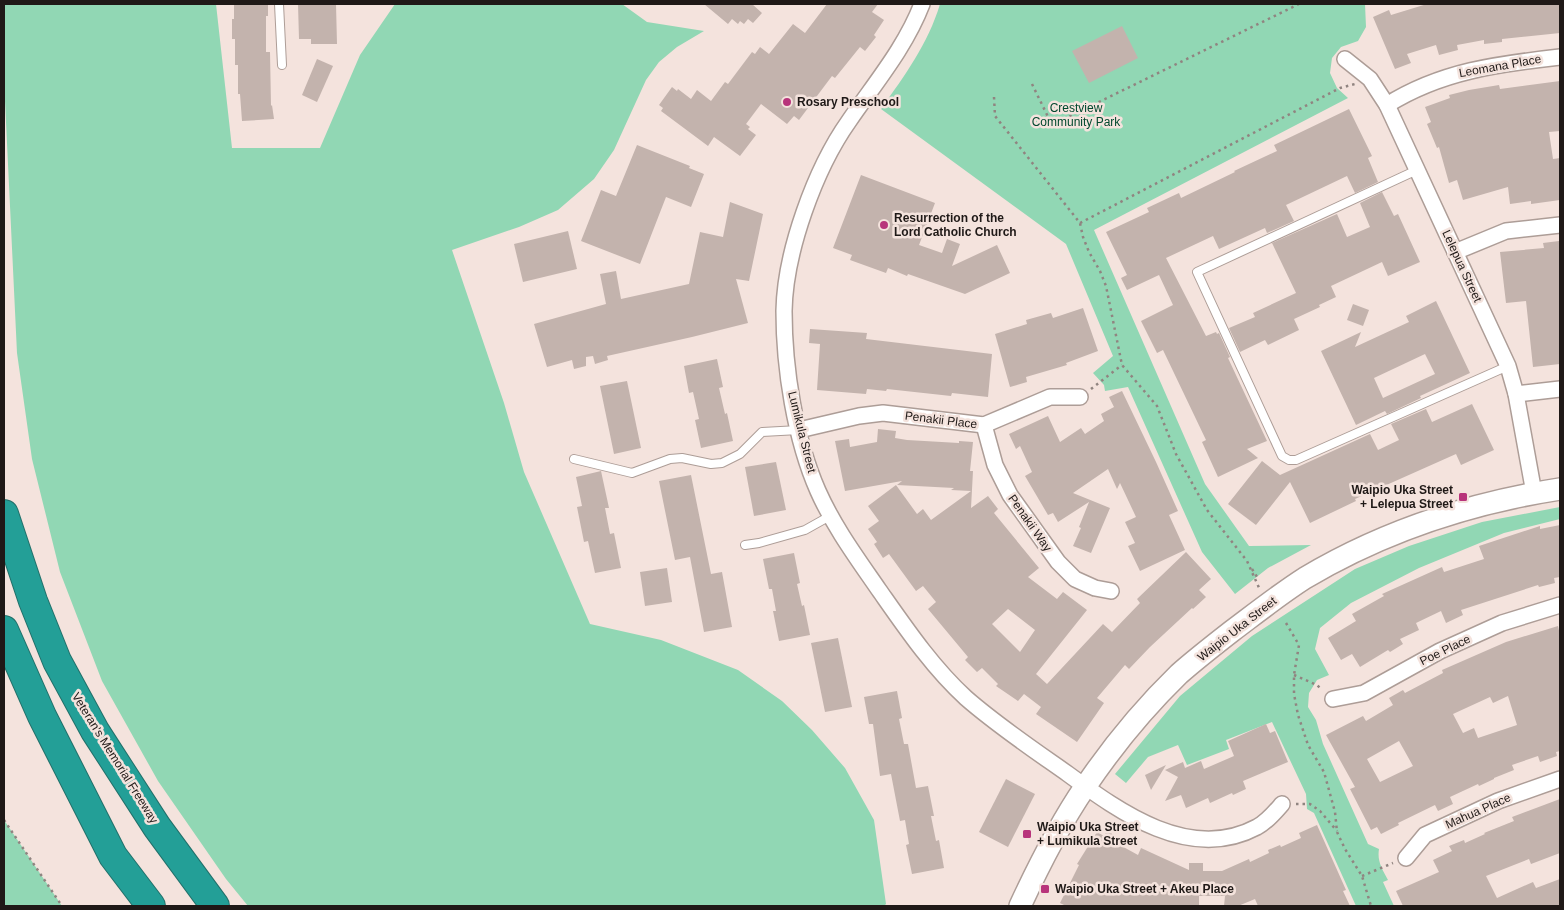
<svg xmlns="http://www.w3.org/2000/svg" width="1564" height="910" viewBox="0 0 1564 910" font-family="Helvetica,sans-serif">
<style>
.green{fill:#91d7b4}
.building{fill:#c3b3ad;fill-rule:evenodd}
.lines{fill:none;stroke-linecap:round;stroke-linejoin:round}
.lane-casing{stroke:#ad9d97;stroke-width:10}
.street-casing{stroke:#ad9d97;stroke-width:18}
.secondary-casing{stroke:#ad9d97;stroke-width:24}
.highway-casing{stroke:#22706a;stroke-width:30}
.path{stroke:#908480;stroke-width:2.5;stroke-dasharray:2.5 4;stroke-linecap:butt}
.lane{stroke:#fff;stroke-width:8}
.street{stroke:#fff;stroke-width:15}
.secondary{stroke:#fff;stroke-width:21}
.highway{stroke:#239f97;stroke-width:28}
.poi-dot{fill:#b8347b;stroke:#f4e3dd;stroke-width:2}
.labels{text-anchor:middle;dominant-baseline:central;stroke-width:5;stroke-linejoin:round;paint-order:stroke}
.street-label{font-size:12px;fill:#1f1917;stroke:#f4e3dd}
.poi-label{font-size:12px;font-weight:bold;fill:#1f1917;stroke:#f4e3dd;text-anchor:start}
.park-label{font-size:12px;fill:#01482e;stroke:#f4e3dd}
</style>
<rect width="100%" height="100%" fill="#f4e3dd"/>
<g class="green">
<path d="M4,4H216L232,148H320L360,55L395,4H622L647,22L704,31L677,47L659,62L646,80L614,150L594,179L558,210L519,227L452,250L504,403L524,472L590,624L661,640L738,670L782,701L812,730L845,768L874,820L886,904L884,906H248L226,879L158,781L102,681L60,572L32,459L17,353L4,80Z"/>
<path d="M940,4H1365L1366,27L1358,41L1341,47L1332,58L1330,73L1337,88L1348,98L1094,230L1205,484L1249,546L1311,545L1268,568L1235,594L1202,552L1128,387L1105,391L1104,385L1093,373L1113,356L1066,244L881,109C905,75 928,44 940,4Z"/>
<path d="M1560,507V519L1504,533L1419,568L1351,603L1320,628L1315,649L1329,675L1317,680L1309,693L1308,707L1316,720L1323,744L1368,844L1379,849C1377,861 1382,869 1388,880L1383,882L1394,906H1356L1314,813L1307,809L1306,794L1272,722L1226,740L1229,749L1187,765L1178,745L1148,757L1126,783L1115,774L1180,696L1252,636L1355,569L1409,546L1482,522Z"/>
<path d="M4,820L62,906H4Z"/>
</g>
<g class="building">
<path d="M234,4H268V16H266V52H270L271,106L272,105L274,119L242,121L240,94H238V65H235V39H232V19H234Z"/>
<path d="M298,4H336L337,44H311V39H299Z"/>
<path d="M704,4H752L762,13L753,23L748,19L744,24L740,21L738,24L732,19L728,24Z"/>
<path d="M827,4H878L872,12L884,20L874,35L876,37L865,51L860,47L835,78L832,76L799,120L794,116L787,124L761,104L746,124L750,127L748,129L756,135L740,156L714,137L708,146L661,111L663,108L659,105L672,87L677,91L678,89L691,99L697,90L711,101L725,82L728,84L752,52L755,54L760,47L769,54L793,24L805,33Z"/>
<path d="M1427,4H1560V33L1502,39V42L1484,44V40L1457,45L1458,50L1439,55L1436,45L1407,54L1411,63L1395,69L1373,17L1389,10L1391,15Z"/>
<path d="M1122,26L1138,58L1089,83L1072,51Z"/>
<path d="M317,59L333,66L317,102L302,95Z"/>
<path d="M1560,81V131L1549,132L1553,159L1560,158V200L1531,204V201L1510,204L1508,187L1463,200L1457,180L1449,183L1439,147L1437,148L1427,124L1431,122L1425,107L1450,98L1449,95L1469,90L1499,85L1500,89Z"/>
<path d="M1349,109L1372,156L1368,158L1378,182L1355,193L1347,176L1286,205L1294,221L1267,233L1265,228L1219,249L1213,236L1166,258L1206,336L1216,332L1217,334L1219,333L1230,357L1228,358L1267,441L1247,449L1258,458L1218,477L1202,442L1206,440L1163,350L1157,353L1141,321L1173,305L1159,275L1127,290L1121,278L1127,275L1106,232L1149,212L1147,208L1179,193L1181,198L1235,172L1234,171L1277,151L1274,145Z"/>
<path d="M637,145L690,166L689,168L704,174L691,207L666,197L640,264L581,241L601,190L616,196Z"/>
<path d="M861,175L935,203L919,245L942,253L947,239L960,244L952,266L997,245L1010,273L965,294L908,274L907,276L888,268L886,273L850,260L852,255L833,248Z"/>
<path d="M1382,192L1394,216L1398,214L1420,262L1388,276L1382,262L1331,286L1336,297L1319,305L1320,307L1294,319L1299,330L1268,345L1265,340L1240,352L1229,328L1255,317L1253,313L1296,293L1272,243L1337,214L1347,237L1370,227L1360,203Z"/>
<path d="M730,202L763,214L749,281L736,279L748,323L692,337L607,356L608,360L595,364L593,356L586,357V366L574,369L572,360L547,367L534,324L606,304L600,274L616,271L621,299L689,284L700,232L723,237Z"/>
<path d="M568,231L577,269L523,282L514,244Z"/>
<path d="M1559,241L1560,254V364L1533,367L1526,301L1506,303L1500,252L1544,248L1543,243Z"/>
<path d="M1436,301L1470,373L1420,396L1421,398L1387,414L1385,411L1356,425L1321,351L1361,332L1355,347L1409,322L1406,316ZM1425,354L1435,374L1383,398L1374,378Z"/>
<path d="M1353,304L1369,310L1363,326L1347,320Z"/>
<path d="M1083,308L1098,351L1066,363L1067,365L1026,377L1027,382L1010,387L995,334L1027,324L1026,320L1051,313L1053,318Z"/>
<path d="M810,329L867,333L866,339L992,354L988,397L952,393L951,396L887,389L886,391L867,389L866,394L817,390L820,344L809,343Z"/>
<path d="M717,359L723,387L719,388L725,414L727,413L733,441L701,448L695,420L699,419L693,392L689,393L684,366Z"/>
<path d="M627,381L641,448L614,454L600,386Z"/>
<path d="M1122,391L1156,462L1178,511L1169,515L1185,550L1140,571L1128,546L1135,543L1125,522L1136,517L1120,483L1117,489L1108,469L1073,493L1110,508L1091,553L1073,546L1081,528L1079,527L1089,502L1058,522L1053,513L1048,515L1025,476L1032,472L1020,446L1016,449L1009,434L1048,416L1060,442L1081,428L1085,434L1104,421L1101,414L1114,407L1109,397Z"/>
<path d="M1472,404L1494,450L1461,465L1456,454L1355,499L1356,501L1310,523L1290,482L1256,525L1228,504L1262,461L1280,475L1370,434L1378,450L1399,440L1391,424L1426,409L1432,422Z"/>
<path d="M878,429L896,431L895,438L907,440L959,443V441L973,442L970,471H973L971,508L988,496L998,509L994,513L1039,568L1028,577L1057,599L1063,592L1087,610L1036,674L1047,684L1103,624L1112,632L1140,603L1137,599L1186,552L1211,579L1199,590L1206,597L1193,609L1192,608L1150,647L1129,669L1125,665L1097,698L1104,703L1077,742L1036,714L1041,707L1024,694L1018,701L996,686L998,684L982,668L977,672L965,660L968,657L928,609L936,602L923,586L916,591L889,554L883,558L874,544L877,542L868,529L879,521L868,506L896,485L917,514L923,509L931,520L971,491L951,490L954,488L897,485L902,481L845,491L835,441L849,439L850,447L877,442ZM1008,609L1035,630L1020,652L992,624Z"/>
<path d="M776,462L786,510L754,516L745,467Z"/>
<path d="M601,471L609,508H605L610,534L614,533L621,568L595,573L588,541L584,542L577,507L582,506L576,477Z"/>
<path d="M691,475L711,574L722,572L732,627L704,632L690,557L675,560L659,481Z"/>
<path d="M1560,525V577L1554,578L1555,583L1539,587L1538,585L1461,610L1463,615L1446,623L1441,611L1416,623L1419,630L1400,639L1403,644L1390,652L1388,650L1360,667L1352,654L1341,660L1328,638L1356,621L1352,614L1384,596L1382,594L1442,567L1444,572L1484,559L1479,546L1540,526V529Z"/>
<path d="M794,553L800,583L797,584L802,606L804,605L810,635L779,641L773,611H776L772,589H769L763,559Z"/>
<path d="M667,568L672,602L645,606L640,572Z"/>
<path d="M1558,626L1560,635V751L1556,752L1557,756L1540,762L1538,756L1512,765L1514,770L1494,778V779L1479,786L1478,784L1450,797L1453,804L1438,811L1435,805L1398,823L1399,825L1381,834L1377,827L1371,830L1350,789L1355,787L1326,735L1363,716L1366,721L1393,705L1389,698L1403,690L1405,693L1443,673L1442,670L1506,642ZM1508,696L1517,725L1478,738L1474,728L1463,733L1453,714L1490,697L1493,703ZM1399,741L1413,766L1380,782L1367,759Z"/>
<path d="M838,638L852,707L825,712L811,643Z"/>
<path d="M897,691L902,718L899,719L904,744H908L916,788L928,786L934,816H931L936,841L939,840L944,868L912,874L906,845L909,844L905,820L900,821L891,774L880,776L873,724H869L864,697Z"/>
<path d="M1266,724L1270,733L1275,731L1288,762L1243,781L1246,789L1233,795L1232,793L1210,803L1208,798L1186,808L1181,795L1165,801L1178,777L1165,770L1183,762L1185,768L1201,761L1204,769L1234,756L1228,741Z"/>
<path d="M1166,765L1151,790L1145,775Z"/>
<path d="M1006,779L1035,794L1008,847L979,832Z"/>
<path d="M1560,799V853L1531,864L1529,859L1486,876L1497,898L1533,882L1536,888L1560,879V906H1403L1396,891L1439,872L1433,860L1452,851L1449,846L1464,840L1465,843L1485,834L1484,833L1514,821L1512,817Z"/>
<path d="M1317,825L1346,890L1343,891L1350,906H1258L1255,899L1238,906H1224L1225,896H1199V906H1066L1060,903L1079,865L1077,864L1097,832L1104,836L1107,831L1121,839L1118,844L1138,855L1141,848L1189,870V863H1203V871H1222L1249,859L1250,862L1269,853L1268,850L1280,845L1281,847L1301,838L1299,833Z"/>
</g>
<g class="lines">
<defs>
<g id="lane">
<path d="M279,4L282,65"/>
<path d="M1417,170L1197,272L1282,456L1289,460H1296L1508,366"/>
<path d="M574,459L632,473L670,459L682,458L711,464L722,463L740,454L762,432L799,430"/>
<path d="M745,545L759,543L805,530L830,516"/>
</g>
<g id="street">
<path d="M922,4C905,48 875,83 849,121C815,169 785,252 784,311C784,368 795,439 818,491C834,527 857,558 879,590C905,627 932,667 966,698C998,726 1034,750 1068,774C1120,812 1190,863 1257,827C1267,822 1275,812 1282,804"/>
<path d="M1345,59L1370,79L1387,105L1508,366L1516,394L1534,493"/>
<path d="M1387,105C1441,71 1498,64 1560,57"/>
<path d="M1455,252L1506,231L1560,225"/>
<path d="M1516,394L1560,389"/>
<path d="M984,425L995,465L1010,495L1058,562L1075,579L1095,588L1111,591"/>
<path d="M799,430L859,416L883,413L984,425L1050,397H1080"/>
<path d="M1333,699L1364,693L1440,651L1502,623L1560,605"/>
<path d="M1406,858L1425,835L1498,801L1560,779"/>
</g>
<path id="secondary" d="M1020,906C1039,865 1059,825 1085,787C1112,747 1144,708 1179,674C1196,659 1214,645 1232,631C1256,613 1280,594 1305,578C1384,531 1470,503 1560,489"/>
<g id="highway">
<path d="M4,514L33,601L57,661L95,731L157,827L215,906"/>
<path d="M4,630L42,716L113,856L151,906"/>
</g>
</defs>
<use href="#lane" class="lane-casing"/>
<use href="#street" class="street-casing"/>
<use href="#secondary" class="secondary-casing"/>
<use href="#highway" class="highway-casing"/>
<g class="path">
<path d="M1032,84L1052,125L1299,4"/>
<path d="M994,97L995,116L1080,223L1083,237L1089,252L1100,271L1106,286L1122,365L1157,406L1176,454L1207,510L1247,561L1260,590"/>
<path d="M1080,223L1340,88L1355,84"/>
<path d="M1091,389L1122,365"/>
<path d="M1252,569L1259,580"/>
<path d="M1286,623L1299,645L1294,675V694L1298,715L1308,745L1324,772L1335,812L1337,832L1345,849L1362,876L1371,906"/>
<path d="M1294,675L1317,685L1322,690"/>
<path d="M1296,804H1310L1320,811L1337,831"/>
<path d="M4,820L62,906"/>
<path d="M1362,876L1393,863"/>
</g>
<use href="#lane" class="lane"/>
<use href="#street" class="street"/>
<use href="#secondary" class="secondary"/>
<use href="#highway" class="highway"/>
</g>
<g class="poi-dot">
<circle cx="787" cy="102" r="5"/>
<circle cx="884" cy="225" r="5"/>
<rect x="1458" y="492" width="10" height="10" rx="2.5"/>
<rect x="1022" y="829" width="10" height="10" rx="2.5"/>
<rect x="1040" y="884" width="10" height="10" rx="2.5"/>
</g>
<g class="labels">
<g class="street-label">
<text transform="translate(1500 66) rotate(-10)">Leomana Place</text>
<text transform="translate(1462 266) rotate(65)">Lelepua Street</text>
<text transform="translate(941 420) rotate(7)">Penakii Place</text>
<text transform="translate(802 432) rotate(76)">Lumikula Street</text>
<text transform="translate(1030 523) rotate(55)">Penakii Way</text>
<text transform="translate(1237 629) rotate(-38)">Waipio Uka Street</text>
<text transform="translate(1445 650) rotate(-26)">Poe Place</text>
<text transform="translate(115 758) rotate(58)">Veteran's Memorial Freeway</text>
<text transform="translate(1478 811) rotate(-24)">Mahua Place</text>
</g>
<g class="poi-label">
<text x="797" y="102">Rosary Preschool</text>
<text x="894" y="218">Resurrection of the<tspan x="894" dy="14">Lord Catholic Church</tspan></text>
<text x="1453" y="490" text-anchor="end">Waipio Uka Street<tspan x="1453" dy="14">+ Lelepua Street</tspan></text>
<text x="1037" y="827">Waipio Uka Street<tspan x="1037" dy="14">+ Lumikula Street</tspan></text>
<text x="1055" y="889">Waipio Uka Street + Akeu Place</text>
</g>
<g class="park-label">
<text x="1076" y="108">Crestview<tspan x="1076" dy="14">Community Park</tspan></text>
</g>
</g>
<rect width="1564" height="910" fill="none" stroke="#1f1917" stroke-width="10"/>
</svg>
